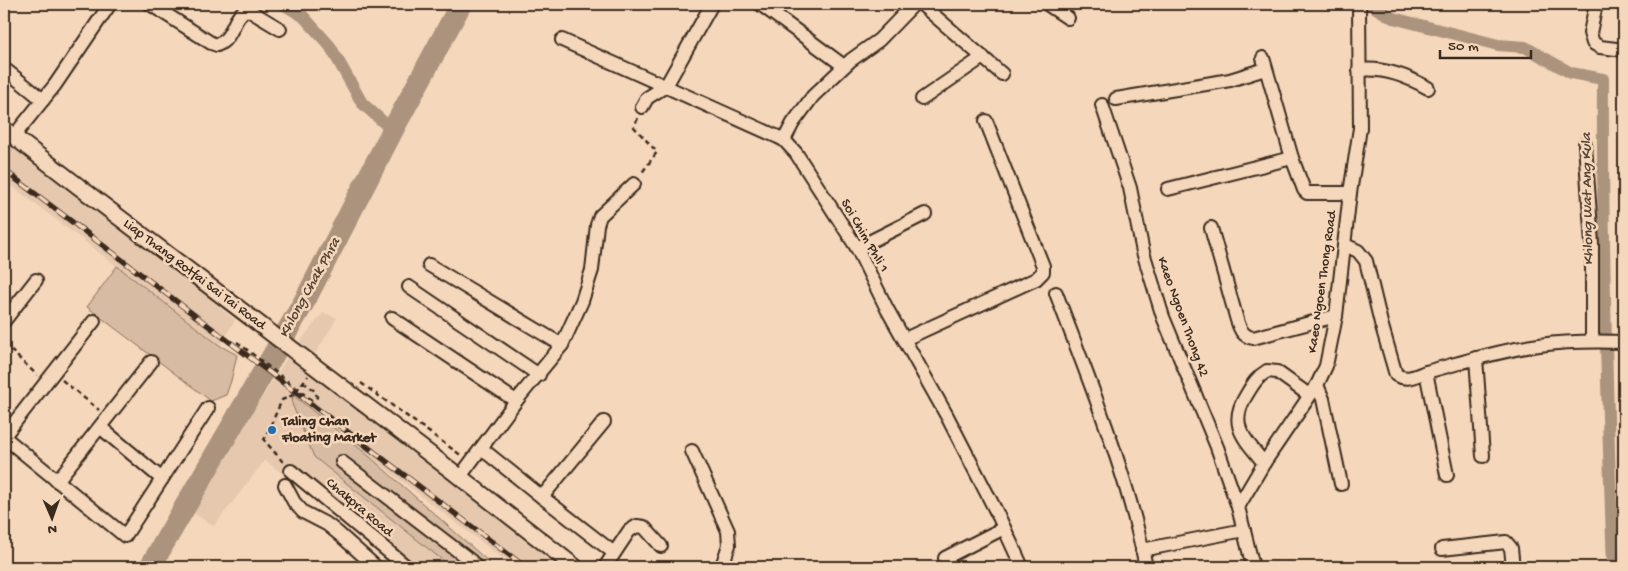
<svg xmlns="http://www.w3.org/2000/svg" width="1628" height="571" viewBox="0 0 1628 571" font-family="'Gochi Hand',sans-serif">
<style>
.built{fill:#e5c8ae}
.green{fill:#d7bba2;stroke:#897260}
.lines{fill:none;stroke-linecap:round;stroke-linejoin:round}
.canal{stroke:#ab937d;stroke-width:12}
.river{stroke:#ab937d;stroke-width:22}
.minor-casing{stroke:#3b2a1e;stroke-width:16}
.major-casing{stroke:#3b2a1e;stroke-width:19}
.path{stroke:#3b2a1e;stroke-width:2.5;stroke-dasharray:5 4;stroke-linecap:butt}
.minor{stroke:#f5d7bb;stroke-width:12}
.major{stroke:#f5d7bb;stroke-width:15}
.rail-casing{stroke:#3b2a1e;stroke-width:5.5}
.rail{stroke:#f5d7bb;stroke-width:4;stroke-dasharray:11;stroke-linecap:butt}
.major-bridge-casing{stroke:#3b2a1e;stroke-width:19;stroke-linecap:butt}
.path-bridge{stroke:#3b2a1e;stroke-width:2.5;stroke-dasharray:5 4;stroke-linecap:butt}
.major-bridge{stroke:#f5d7bb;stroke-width:15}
.poi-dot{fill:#1f6fb2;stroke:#f5d7bb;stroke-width:2}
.labels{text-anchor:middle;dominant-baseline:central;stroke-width:5;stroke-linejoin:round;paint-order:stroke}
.street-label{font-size:14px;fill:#3b2a1e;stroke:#f5d7bb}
.poi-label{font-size:14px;font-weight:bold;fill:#3b2a1e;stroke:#f5d7bb;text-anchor:start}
.water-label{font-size:15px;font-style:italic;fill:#574436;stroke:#f5d7bb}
</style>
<rect width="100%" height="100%" fill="#f5d7bb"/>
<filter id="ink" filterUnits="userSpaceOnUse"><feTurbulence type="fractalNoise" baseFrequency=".02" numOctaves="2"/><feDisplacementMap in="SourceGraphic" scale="10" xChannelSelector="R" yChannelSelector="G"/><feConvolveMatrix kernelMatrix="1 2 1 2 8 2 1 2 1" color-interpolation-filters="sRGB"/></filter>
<g filter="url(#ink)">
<g class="built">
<path d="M4,141L188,281L235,320L220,345L4,180Z"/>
<path d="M323,313L337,318L306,369L563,567H514L370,457L293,395L292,404L314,457L451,567H399L265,460L214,526L190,511L277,374L289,355Z"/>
</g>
<g class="green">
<path d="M117,266L219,345L237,355L231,381L226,395L211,401L87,307Z"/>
<path d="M293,395L370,457L490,563L486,567H451L314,457L292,404Z"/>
</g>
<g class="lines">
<g class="canal">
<path d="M283,4L303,16L330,46L362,103L392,130"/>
<path d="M1369,4L1393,18L1498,45L1525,47L1571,73L1603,79C1602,242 1607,405 1613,567"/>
</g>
<path class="river" d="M150,567L304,302L396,124L461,4"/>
<defs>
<g id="minor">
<path d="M150,4L211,43L217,45C234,38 231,20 245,10L250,11L280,29"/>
<path d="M760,4L844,66"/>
<path d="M921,4L1002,74"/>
<path d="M1047,4L1068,18"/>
<path d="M1596,4L1590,33L1593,43L1600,47L1624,50"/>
<path d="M562,40L778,137L784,140L796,153L857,248L887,309L947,416L999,517L1022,567"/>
<path d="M1263,58L1292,158L1304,190L1307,193H1350"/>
<path d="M1359,70C1384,67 1407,76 1428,88"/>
<path d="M7,71L43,100"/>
<path d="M922,99L983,57"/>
<path d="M1116,99L1230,80L1265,69"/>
<path d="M1102,105L1130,188L1143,252L1163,317L1217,447L1238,507"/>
<path d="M642,107L647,98L666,86L712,4"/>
<path d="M14,136L55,85L110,4"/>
<path d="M784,140L793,123L813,96L851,60L879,40L914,4"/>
<path d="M1585,144L1592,244V340"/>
<path d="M1168,189L1292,158"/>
<path d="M1211,228L1237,320C1240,329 1242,336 1253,338L1336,316"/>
<path d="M1345,245L1358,251L1366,261L1381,323L1396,375C1408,381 1415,376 1426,372L1447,475"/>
<path d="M857,248L925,214"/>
<path d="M429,265L562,345"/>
<path d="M409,287L539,375"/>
<path d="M1056,293C1090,383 1127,472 1146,567"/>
<path d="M392,318L516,401"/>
<path d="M4,321L36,280"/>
<path d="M905,339L1036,279L1043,272V266L986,121"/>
<path d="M1476,358L1483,456"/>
<path d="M1426,372C1464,362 1501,350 1539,345C1568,341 1596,341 1624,342"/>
<path d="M1317,385L1323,399L1341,484"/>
<path d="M604,422L542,497L614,553"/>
<path d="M100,427L162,479"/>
<path d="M4,436L94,321"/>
<path d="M4,437L125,536L208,408"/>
<path d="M482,449L542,497"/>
<path d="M692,451L728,531L729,545L723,563L719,567"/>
<path d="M342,462L471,561L476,567"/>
<path d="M1264,463C1245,439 1227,425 1247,394C1253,384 1257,377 1267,371L1277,372L1309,395"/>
<path d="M291,471L407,567"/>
<path d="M459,478L516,401L562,345L582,301L592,270L597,225L600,216L634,184"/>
<path d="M57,481L151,362"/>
<path d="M285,485L294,502L303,512L328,525L339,534L376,567"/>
<path d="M1442,549L1506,542L1511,548L1513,567"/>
<path d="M1142,550L1244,530"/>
<path d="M945,558L1004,528"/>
<path d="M605,567L629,531L637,526L644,527L661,546"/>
<path d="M1253,567L1238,507L1264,463L1317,385L1326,366L1336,316L1350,193L1360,128L1359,4"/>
</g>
<g id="major">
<path d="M4,129L78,186"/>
<path d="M456,474L575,567"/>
</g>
</defs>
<use href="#minor" class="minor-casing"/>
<use href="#major" class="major-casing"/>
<g class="path">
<path d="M638,118L634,127L657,152L641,174"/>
<path d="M4,344L37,375"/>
<path d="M62,380L99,410"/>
<path d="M303,382L315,391L317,397L314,402"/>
<path d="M361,383L462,456"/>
<path d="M283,462L264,440L282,400L293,395L308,376"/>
</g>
<use href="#minor" class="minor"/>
<use href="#major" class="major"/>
<defs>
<path id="rail" d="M4,170L525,567"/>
</defs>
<use href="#rail" class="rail-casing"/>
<use href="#rail" class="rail"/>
<defs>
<path id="major-bridge" d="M78,186L456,474"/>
</defs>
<use href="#major-bridge" class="major-bridge-casing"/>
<path class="path-bridge" d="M237,342L314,402"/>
<use href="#major-bridge" class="major-bridge"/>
</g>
</g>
<circle class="poi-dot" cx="272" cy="430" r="5"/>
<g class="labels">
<g class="street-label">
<text transform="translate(864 236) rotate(60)">Soi Chim Phli 1</text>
<text transform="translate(194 275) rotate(37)">Liap Thang Rotfai Sai Tai Road</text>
<text transform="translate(1323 282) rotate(-82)">Kaeo Ngoen Thong Road</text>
<text transform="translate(1182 317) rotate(70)">Kaeo Ngoen Thong 42</text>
<text transform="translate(359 508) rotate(40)">Chakpra Road</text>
</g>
<g class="poi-label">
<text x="282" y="422">Taling Chan<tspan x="282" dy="16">Floating Market</tspan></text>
</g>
<g class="water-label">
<text transform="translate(1588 199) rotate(-91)">Khlong Wat Ang Kula</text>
<text transform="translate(310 288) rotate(-61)">Khlong Chak Phra</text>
</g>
</g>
<rect width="1628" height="571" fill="none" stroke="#f5d7bb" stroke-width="20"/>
<rect x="10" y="10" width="1608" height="551" fill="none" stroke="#3b2a1e" stroke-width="2" filter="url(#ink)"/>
<g transform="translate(52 518) rotate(178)" stroke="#f5d7bb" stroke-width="4" paint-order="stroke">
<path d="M0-4L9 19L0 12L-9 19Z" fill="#3b2a1e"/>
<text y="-8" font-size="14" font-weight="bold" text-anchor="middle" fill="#3b2a1e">N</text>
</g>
<path d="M1440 50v8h91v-8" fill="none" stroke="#3b2a1e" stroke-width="2.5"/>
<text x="1448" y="50" font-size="15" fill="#3b2a1e" stroke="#f5d7bb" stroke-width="4" paint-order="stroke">50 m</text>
</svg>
